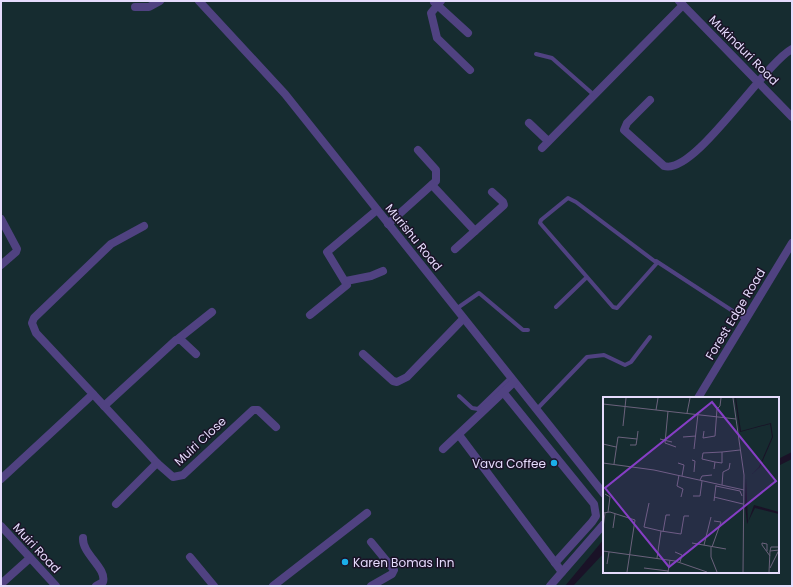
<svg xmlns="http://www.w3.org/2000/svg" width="793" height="587" viewBox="0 0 793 587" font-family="Poppins,sans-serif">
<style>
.green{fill:#162c30}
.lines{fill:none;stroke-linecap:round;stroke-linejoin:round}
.lane{stroke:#504281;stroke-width:4}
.street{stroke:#504281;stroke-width:8}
.poi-dot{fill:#1aaee9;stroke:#1a1227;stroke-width:1.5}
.labels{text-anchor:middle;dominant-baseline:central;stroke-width:3;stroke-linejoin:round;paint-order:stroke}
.street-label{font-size:12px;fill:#e5dbfc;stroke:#1a1227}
.poi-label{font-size:12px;fill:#e5dbfc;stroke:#1a1227;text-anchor:end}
.inset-road{fill:none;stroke:#6b627c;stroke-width:1}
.view{fill:#863ec5;fill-opacity:0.15;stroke:#863ec5;stroke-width:2}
.inset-edge{fill:none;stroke:#e5dbfc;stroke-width:2}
</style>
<rect width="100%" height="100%" fill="#1a1227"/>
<g class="green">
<path d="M1,1H792V452L778,459V398H604V539L565,586H1Z"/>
<path d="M792,459V586H573L604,553V572H778V466Z"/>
</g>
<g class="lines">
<g class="lane">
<path d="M536,54L552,58L594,95"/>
<path d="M656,261L745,319"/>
<path d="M556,307L587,277L613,307L617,308L657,263L576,202L568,198L541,220L540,223L587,277"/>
<path d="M456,309L479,293L523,330H528"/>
<path d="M459,396L472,408L478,409L510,378"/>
<path d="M536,410L587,357L604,355L625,365L631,362L650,337"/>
</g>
<g class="street">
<path d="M199,1L285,94L604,494"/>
<path d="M441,1L431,13L437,38L470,70"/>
<path d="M679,1L792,117"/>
<path d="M434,2L468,33"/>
<path d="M135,7H149L160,1"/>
<path d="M650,100L627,123L624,130L664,166C694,176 763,65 792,49"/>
<path d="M529,123L548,141"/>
<path d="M542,148L683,5"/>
<path d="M432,185L475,231"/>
<path d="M1,219L17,249L16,252L1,265"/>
<path d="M388,224L436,181V170L418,150"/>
<path d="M455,249L504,205L503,202L492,192"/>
<path d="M346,281L371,276L383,271"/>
<path d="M310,315L347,285L327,252L377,210"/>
<path d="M178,339L212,312"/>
<path d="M363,354L393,381L397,382L407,377L463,319"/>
<path d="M503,392L594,504L596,516L592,522L555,563"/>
<path d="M93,394L157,463L173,477L183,475L253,410H258L276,427"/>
<path d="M698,398L792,243"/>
<path d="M104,406L176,340H181L196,354"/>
<path d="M459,435L562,572"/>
<path d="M443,449L514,382"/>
<path d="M1,479L93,394L36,333L32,323L34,318L111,244L144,226"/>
<path d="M116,504L157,463"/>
<path d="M1,526L56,586"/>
<path d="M83,538C82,554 107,568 103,582L96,586"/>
<path d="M371,542L394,570L392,574L371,586"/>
<path d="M190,557L214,586"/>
<path d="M1,584L30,558"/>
<path d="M273,586L367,513"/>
<path d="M550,586L604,524"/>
</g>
</g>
<g class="poi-dot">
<circle cx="554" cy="463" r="4"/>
<circle cx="345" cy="562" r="4"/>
</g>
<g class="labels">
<g class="street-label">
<text transform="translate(744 50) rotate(45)">Mukinduri Road</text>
<text transform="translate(414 237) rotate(51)">Murishu Road</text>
<text transform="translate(735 314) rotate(-59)">Forest Edge Road</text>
<text transform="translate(200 441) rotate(-43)">Muiri Close</text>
<text transform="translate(37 548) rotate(47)">Muiri Road</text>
</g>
<g class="poi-label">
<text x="546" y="463">Vava Coffee</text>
<text x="353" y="562" text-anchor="start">Karen Bomas Inn</text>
</g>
</g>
<g transform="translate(603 397)">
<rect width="176" height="176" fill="#1a1227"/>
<path d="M0,1H132L137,35L167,27L169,40L156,70L149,77L157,70L170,40L168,26L138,34L133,1H176V115L151,108L145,125L143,81L142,108L144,127L152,111L176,117V175H0Z" fill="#162c30"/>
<path class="inset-road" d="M130,1L141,78L140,175M0,7L133,22M53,13L55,1M65,14L62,46L73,50M84,16L87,1M20,29L23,1M101,34L100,41L112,39L114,12L117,9L118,1M80,40L93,39M57,42L69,45M0,47L13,50M27,48H33L34,42M91,52L95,17M119,55L137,53M89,63L92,64L91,75M0,66L51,73L141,93M75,66L81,68L79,79M11,67L15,40L34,42L35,34M111,72L112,65L119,66V55L100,56L99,62L112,65M76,78L74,89L80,92L78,100M97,83L99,79L109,78M119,88L120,75L126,72L127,66M113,89L137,94L139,99M2,97L7,100L5,115M90,99H97L99,84M111,100L140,107M111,104L113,88M46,106L41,130L58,134L54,161M0,116L7,115L32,123L24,175M0,131L2,116M10,131L12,117M58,134L78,137L81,119H86M60,135L63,118H67M89,146L123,152M101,148L108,120M108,150V160L114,175M109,150L118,125L111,124M0,154L72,164L104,175M164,154V147L159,146V148L167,159M167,154L168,150H176M72,155L79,158L77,165M4,167L6,155M41,171L65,174M167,171L176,153M65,175L67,163M166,175L167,154L176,153"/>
<path class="view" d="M109,5L173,84L66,170L2,91Z"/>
<rect width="176" height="176" class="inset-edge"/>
</g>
<rect width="793" height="587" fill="none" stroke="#e5dbfc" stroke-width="4"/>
</svg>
